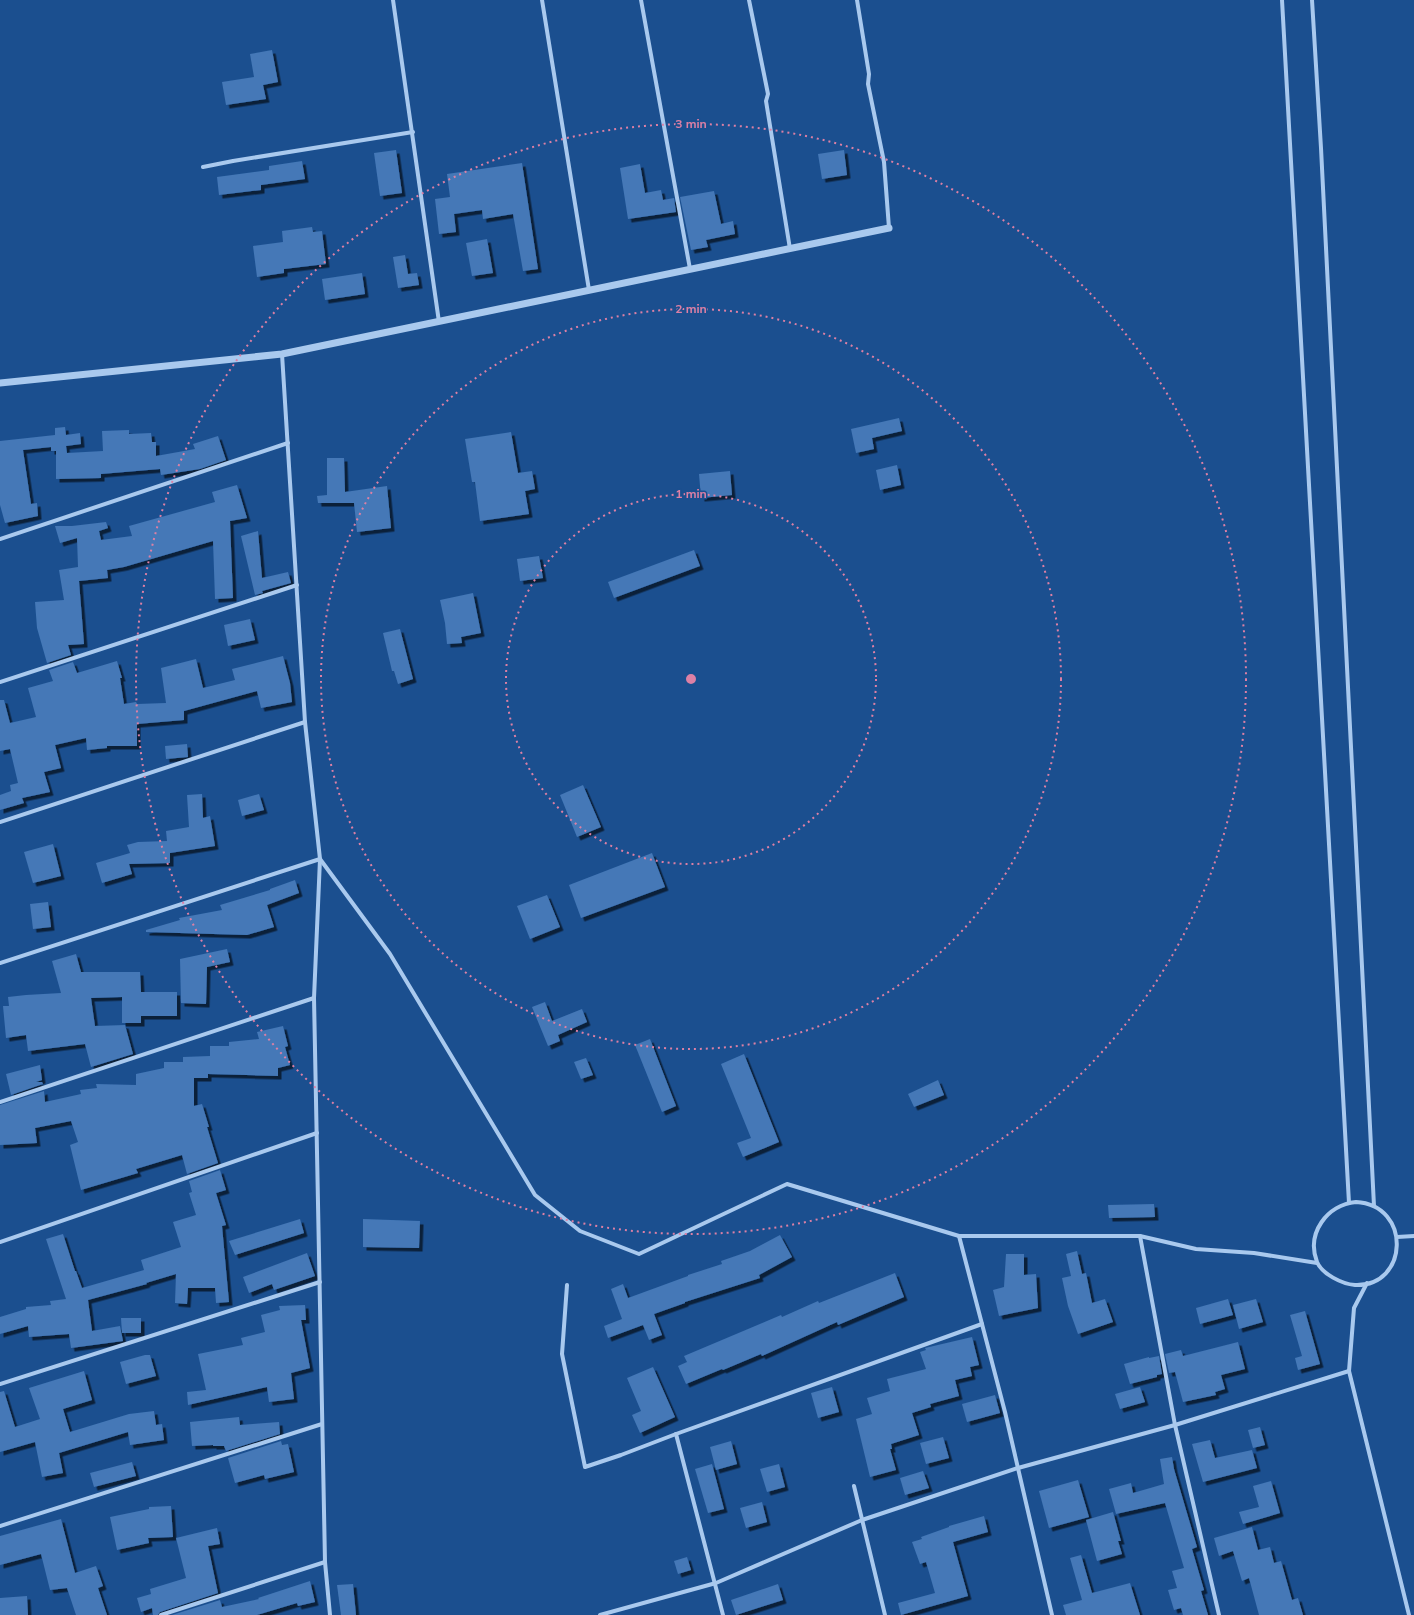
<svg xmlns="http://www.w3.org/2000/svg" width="1414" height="1615" viewBox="0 0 1414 1615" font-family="Mulish,sans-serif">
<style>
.building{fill:#4478b7;filter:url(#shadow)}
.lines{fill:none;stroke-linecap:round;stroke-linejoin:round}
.minor{stroke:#a9c9ee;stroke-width:4}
.tertiary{stroke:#a9c9ee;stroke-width:7}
.ring{fill:none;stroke:#dd80a5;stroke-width:2;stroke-dasharray:2 4}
.centre{fill:#dd80a5;stroke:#1b4f8f;stroke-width:2}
.ring-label{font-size:12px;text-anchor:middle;font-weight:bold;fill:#dd80a5;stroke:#1b4f8f;stroke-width:3;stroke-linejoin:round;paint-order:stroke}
</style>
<defs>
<filter id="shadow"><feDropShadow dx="3.5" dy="3.5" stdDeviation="0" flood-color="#0009"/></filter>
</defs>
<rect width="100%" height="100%" fill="#1b4f8f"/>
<g class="building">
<path d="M272,50L278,82L263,85L266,99L226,105L222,82L254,77L250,54Z"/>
<path d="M396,150L402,193L380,196L374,153Z"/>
<path d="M844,150L847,175L822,179L818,154Z"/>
<path d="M302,161L305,179L261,185V190L219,195L217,177L269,170V166Z"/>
<path d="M522,163L538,269L523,271L513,214L483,219L482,210L454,214L456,232L439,234L435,199L450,197L447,174Z"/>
<path d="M640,164L645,193L661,190L663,200L674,198L676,212L628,219L620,168Z"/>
<path d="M714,191L721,224L733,221L735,234L706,240L708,247L691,250L680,197Z"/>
<path d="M312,227L313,232L322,231L326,264L284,269V273L257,277L253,246L283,242L282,231Z"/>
<path d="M487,239L493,273L472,276L466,243Z"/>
<path d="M405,255L408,274L417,273L419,285L398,288L393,257Z"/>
<path d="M362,273L365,294L325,300L322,279Z"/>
<path d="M899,418L902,431L872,438L874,449L856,453L851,429Z"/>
<path d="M65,427L66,435L80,433L81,444L66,446L67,453L103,451L102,431L129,430V434L151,433L152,442H156V456L195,449L193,444L218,436L226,460L200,469L161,475L160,469L101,474V478L56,479V451H51V447L23,450L31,504L37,503L38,516L5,523L0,505V441L55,435V428Z"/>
<path d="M511,432L518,473L532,471L535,489L525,491L529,514L480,521L475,482H472L465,439Z"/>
<path d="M327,458H344L345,492L387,486L391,528L357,532L354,503H318L317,496L327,495Z"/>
<path d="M897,465L901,485L880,490L876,470Z"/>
<path d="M730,471L732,495L701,498L699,474Z"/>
<path d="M237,485L247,518L230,521L233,598L215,599L213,541L124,567L107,570L108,578L79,581L84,644L68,645L71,655L47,663L37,628L35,602L64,600L59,570L78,567L77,538L60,543L55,526H72L106,522L108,528L99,531L101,540L132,536L129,526L215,502L212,492Z"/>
<path d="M258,531L262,578L288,572L291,583L262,591L263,593L255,595L241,536Z"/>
<path d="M694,550L700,566L614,598L608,582Z"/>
<path d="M539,556L543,578L520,581L517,559Z"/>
<path d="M473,593L481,633L461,637L462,643L447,644L445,623L440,600Z"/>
<path d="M250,619L255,640L228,646L224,625Z"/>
<path d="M400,629L413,679L398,684L394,671H392L383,633Z"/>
<path d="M283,656L290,683L292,702L261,708L257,691L184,711V720L137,724V746H107V748L87,750L86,738L55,745L61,768L44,772L50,792L22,798L24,803L0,810V795L11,791L10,785L18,783L10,749L0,751V700H4L10,723L36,717L28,688L53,681L49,670L73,662L77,673L117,661L122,678H120L124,704L136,702L137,704L166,703L161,668L196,659L203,688L235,680L232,669Z"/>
<path d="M187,744L188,757L166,759L165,746Z"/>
<path d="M583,785L601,827L577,837L560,795Z"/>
<path d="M202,794L203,818L210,816L215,846L170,853V863L129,864L132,874L102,883L96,863L130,853L127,845L138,842L167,841L166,831L189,827L187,795Z"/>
<path d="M259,794L264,810L242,816L238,800Z"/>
<path d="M53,844L61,876L33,883L24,852Z"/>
<path d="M652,853L665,887L581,918L569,885Z"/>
<path d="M295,880L299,893L267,905L274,927L247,935L146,932V930L180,920L179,918L222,910L220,905L270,890V889Z"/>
<path d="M547,895L560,927L530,939L517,906Z"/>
<path d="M48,902L51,927L33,929L30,904Z"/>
<path d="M227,949L230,962L207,967L206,1004L181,1003L180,959Z"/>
<path d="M76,954L81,972H140L141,992H177V1016H141V1023H122V997L91,998L95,1026L125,1025L133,1054L91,1067L85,1044L28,1051L26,1035L6,1038L3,1006H9L8,997L26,995L61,993L52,961Z"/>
<path d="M545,1002L552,1021L582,1009L587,1022L558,1035L560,1041L548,1046L532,1007Z"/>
<path d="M283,1026L288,1046L285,1047L290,1065L278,1068V1076L208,1074V1078H194V1106L202,1104L209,1127H207L218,1163L187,1174L182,1155L136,1169L138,1173L81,1190L70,1145L78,1142L71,1121L35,1128L37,1143L0,1145V1105L44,1091L45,1102L81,1094L80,1090L97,1088L96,1084L136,1085V1074L164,1068V1062H183V1057L210,1056V1046H229V1042L259,1039L257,1032Z"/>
<path d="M650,1039L676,1106L662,1112L635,1045Z"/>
<path d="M744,1054L779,1142L743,1157L737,1143L751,1138L721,1064Z"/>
<path d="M586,1058L593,1075L581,1079L574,1062Z"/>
<path d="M40,1065L42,1080L36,1082H42L43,1084L11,1095L6,1074Z"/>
<path d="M938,1080L944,1095L914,1107L908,1094Z"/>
<path d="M220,1170L226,1190L216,1193L226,1225L222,1226L229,1302L216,1303L215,1288H188L187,1304L175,1303L176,1274L146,1283L147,1284L88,1300L92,1331L120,1326L123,1341L71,1348L69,1334L29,1337L28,1326L0,1334V1317L26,1309V1307L51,1305L50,1301L66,1299L46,1239L63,1234L75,1271H76L82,1288L144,1270L141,1260L181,1247L173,1222L196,1215L189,1193L192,1192L189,1181Z"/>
<path d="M1154,1204L1155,1217L1109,1218L1108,1205Z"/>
<path d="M300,1219L304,1233L235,1255L229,1241Z"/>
<path d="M363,1219L420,1221L419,1248L363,1247Z"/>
<path d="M780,1235L792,1257L759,1275L760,1278L685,1302V1303L654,1314L662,1335L649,1340L643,1325L608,1338L604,1326L622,1319L611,1289L623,1284L628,1298L688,1276V1275L722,1264L721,1261L750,1251Z"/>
<path d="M1077,1251L1082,1274L1086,1273L1092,1303L1105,1299L1113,1322L1078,1334L1068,1306L1062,1278L1071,1276L1066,1254Z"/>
<path d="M307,1253L315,1276L274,1290L272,1284L249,1293L243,1277Z"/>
<path d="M1006,1254H1024V1275L1036,1274L1038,1308L999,1316L993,1290L1004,1287Z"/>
<path d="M895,1273L904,1297L838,1325L837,1322L762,1356L761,1354L723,1370L722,1369L686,1384L678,1366L687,1362L684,1356L781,1315L782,1317L818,1301L819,1303Z"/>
<path d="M1228,1299L1233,1315L1200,1324L1196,1308Z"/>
<path d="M1256,1299L1263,1322L1239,1329L1233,1305Z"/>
<path d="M305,1305L306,1320H301L310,1368L291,1373L294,1399L269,1402L267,1387L188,1405L187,1392L206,1390L198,1354L243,1345L241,1338L265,1332L261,1315L280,1310L279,1306Z"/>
<path d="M1305,1311L1320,1364L1298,1370L1295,1358L1302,1356L1290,1315Z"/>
<path d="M121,1318H141V1333H122Z"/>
<path d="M972,1337L979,1365L970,1367L972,1376L955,1380L959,1396L930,1404L931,1407L912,1413L919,1435L891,1444L892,1449H890L896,1470L870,1477L856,1419L872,1414L867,1398L890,1391L887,1379L926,1369L920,1352L926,1350L925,1348Z"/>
<path d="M1238,1342L1245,1369L1221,1375L1225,1389L1215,1392L1216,1395L1183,1402L1175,1372L1169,1373L1165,1354L1181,1350L1183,1356Z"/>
<path d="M145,1355H150L156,1376L126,1384L120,1362Z"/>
<path d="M1159,1356L1162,1374L1157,1375V1377L1130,1384L1124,1364L1149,1357V1358Z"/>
<path d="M653,1367L675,1417L640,1433L632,1415L641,1411L627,1378Z"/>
<path d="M84,1371L92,1400L63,1409L70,1432L129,1414L154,1411L156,1425L162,1424L164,1440L130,1445L128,1432L59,1453L63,1473L42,1477L35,1442L0,1452V1392L4,1391L15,1427L40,1419L29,1388Z"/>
<path d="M832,1387L839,1412L818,1418L811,1393Z"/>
<path d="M1140,1387L1145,1402L1120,1409L1115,1394Z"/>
<path d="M995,1395L1000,1413L967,1422L962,1404Z"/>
<path d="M239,1417L240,1425L279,1422L280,1434L226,1451L224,1446H213V1445L192,1446L190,1422Z"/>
<path d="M1260,1427L1265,1445L1253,1448L1248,1430Z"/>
<path d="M943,1437L949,1458L926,1464L920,1443Z"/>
<path d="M1210,1440L1215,1458L1252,1450L1257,1468L1203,1482L1192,1444Z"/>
<path d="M281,1441L282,1445L288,1444L294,1472L265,1479L264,1475L235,1483L228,1458Z"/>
<path d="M731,1441L737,1464L716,1470L710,1447Z"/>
<path d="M1172,1457L1174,1469L1197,1547L1192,1549L1204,1590L1201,1591L1208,1615H1183L1181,1608L1174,1610L1168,1590L1177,1588L1172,1571L1184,1568L1165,1503L1116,1514L1109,1489L1131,1483L1133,1493L1164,1484L1160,1459Z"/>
<path d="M132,1462L136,1476L94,1487L90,1473Z"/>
<path d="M712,1464L724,1509L708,1513L695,1469Z"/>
<path d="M779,1464L785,1487L767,1492L760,1469Z"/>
<path d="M923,1471L929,1488L905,1495L900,1478Z"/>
<path d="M1078,1480L1089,1517L1049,1528L1039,1491Z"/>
<path d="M1271,1481L1280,1513L1243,1524L1239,1512L1259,1507L1253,1486Z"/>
<path d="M762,1502L767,1522L746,1528L740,1508Z"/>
<path d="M171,1506L173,1537L148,1538L149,1543L117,1550L110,1517L149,1509V1507Z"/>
<path d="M1113,1512L1121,1541H1118L1122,1554L1097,1561L1086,1520Z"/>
<path d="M984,1516L988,1532L953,1542L968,1596L901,1615L898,1603L935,1593L926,1562L920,1564L912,1542L922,1539L921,1537L949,1527V1526Z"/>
<path d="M61,1519L75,1573L96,1566L103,1586L98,1588L107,1615H76L67,1588L50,1590L41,1554L0,1565V1536Z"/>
<path d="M1252,1527L1258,1550L1270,1547L1274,1563L1281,1561L1292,1600L1298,1598L1303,1615H1259L1249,1578L1242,1581L1233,1551L1219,1556L1214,1538Z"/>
<path d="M217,1528L220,1544L208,1546L218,1593L160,1612L158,1615H153L152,1608L141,1612L137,1598L151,1594L150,1589L186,1578L176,1538Z"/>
<path d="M1081,1555L1092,1593L1130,1583L1140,1615H1066L1063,1605L1082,1600L1070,1558Z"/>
<path d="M687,1557L691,1570L678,1574L674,1561Z"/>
<path d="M310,1581L315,1602L298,1606L297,1603L257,1615H172L220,1600L222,1607L259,1599L258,1598Z"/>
<path d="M353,1584L356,1615H341L337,1585Z"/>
<path d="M778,1584L783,1600L736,1615L731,1600Z"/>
<path d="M27,1596L28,1615H0V1598Z"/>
</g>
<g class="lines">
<g class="minor">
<path d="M393,0L439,322"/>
<path d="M542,0L589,290"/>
<path d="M641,0L690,269"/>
<path d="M749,0L768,94L766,101L790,249"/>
<path d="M857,0L869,74L868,84L884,162L889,228"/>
<path d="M1282,0L1349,1203"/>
<path d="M1312,0L1321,148L1374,1206"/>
<path d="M203,167L233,161L413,132"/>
<path d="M282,354L305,722L320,859L314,998L325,1562L330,1615"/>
<path d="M0,539L288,443"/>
<path d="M0,682L297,585"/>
<path d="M0,822L305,722"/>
<path d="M0,963L320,859L390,954L535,1195L580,1231L639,1254L787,1184L959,1236H1140L1196,1249L1254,1253L1317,1263"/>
<path d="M0,1102L314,998"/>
<path d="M1356,1202C1412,1205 1409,1287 1355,1285C1342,1284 1322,1274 1317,1262C1306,1233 1327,1205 1356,1202Z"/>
<path d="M959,1236L1005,1412L1052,1615"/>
<path d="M1140,1236L1175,1425L1219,1615"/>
<path d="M1397,1237L1414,1236"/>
<path d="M0,1242L317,1133"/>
<path d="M1367,1283L1354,1308L1349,1371L1409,1615"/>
<path d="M567,1285L562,1354L585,1467L621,1455L676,1434L982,1324"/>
<path d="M0,1384L320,1282"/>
<path d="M676,1434L723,1615"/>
<path d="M854,1486L885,1615"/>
<path d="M0,1526L322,1424"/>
<path d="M161,1615L325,1562"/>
<path d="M600,1615L716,1583L862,1520L1018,1468L1175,1425L1349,1371"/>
</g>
<path class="tertiary" d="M0,383L282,354L889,228"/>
</g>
<g class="ring">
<circle cx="691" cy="679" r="185"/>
<circle cx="691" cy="679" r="370"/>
<circle cx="691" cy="679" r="555"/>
</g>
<circle cx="691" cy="679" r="6" class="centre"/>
<g class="ring-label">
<text x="691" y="128">3 min</text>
<text x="691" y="313">2 min</text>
<text x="691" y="498">1 min</text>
</g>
</svg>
